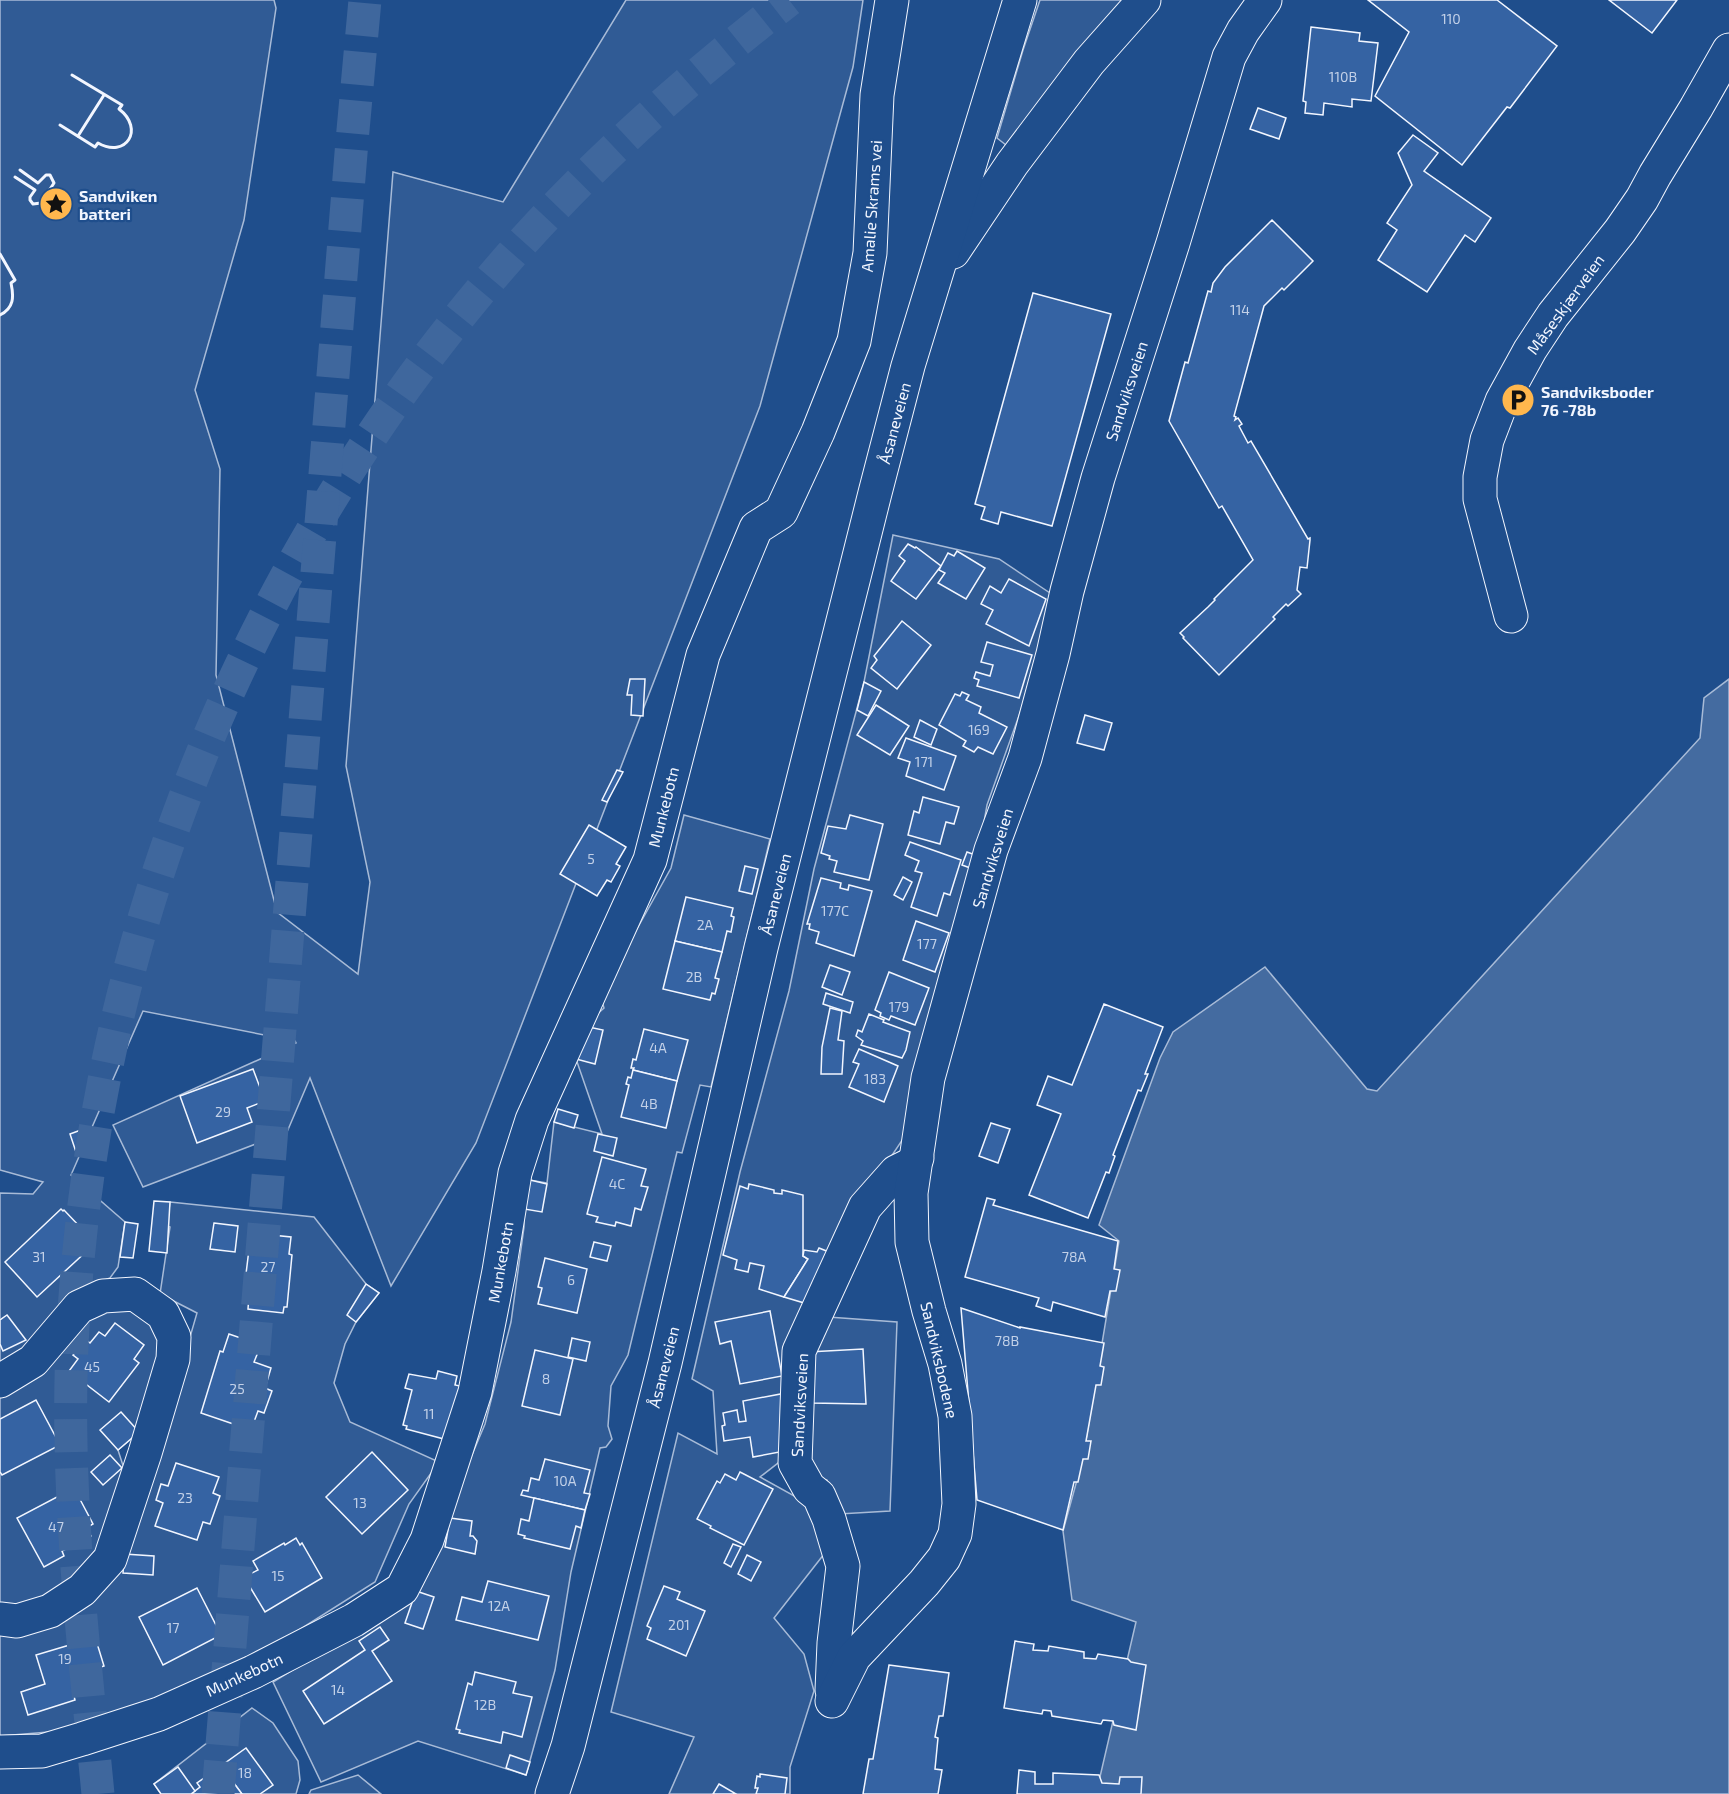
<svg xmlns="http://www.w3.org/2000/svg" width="1729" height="1794" viewBox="0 0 1729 1794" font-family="'Exo 2',sans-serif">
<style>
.green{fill:#305b95;stroke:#a8bbd7;stroke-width:1.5}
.water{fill:#446ba0;stroke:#a8bbd7;stroke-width:1.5}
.building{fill:#3563a3;stroke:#f2f6ff;stroke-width:1.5}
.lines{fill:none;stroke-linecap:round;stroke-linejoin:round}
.highway-tunnel{stroke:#3f679d;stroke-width:33;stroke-dasharray:33 16;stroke-linecap:butt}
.minor-casing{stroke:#f2f6ff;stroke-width:35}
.highway-casing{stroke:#f2f6ff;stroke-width:35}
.minor{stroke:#1f4e8c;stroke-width:33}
.highway{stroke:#1f4e8c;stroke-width:33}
.wall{stroke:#f2f6ff;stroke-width:3}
.labels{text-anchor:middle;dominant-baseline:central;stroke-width:4.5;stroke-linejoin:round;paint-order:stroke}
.number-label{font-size:14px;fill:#c3d1e8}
.poi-label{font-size:16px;font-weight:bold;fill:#f2f6ff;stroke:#1f4e8c;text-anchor:start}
.street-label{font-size:16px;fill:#f2f6ff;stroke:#1f4e8c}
</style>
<rect width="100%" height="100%" fill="#1f4e8c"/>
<g class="green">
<path d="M0,0H274L276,8L244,220L195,390L220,469L216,675L277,912L358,974L370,882L346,766L393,172L503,202L626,0H863L853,67L760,406L476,1143L391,1286L310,1078L287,1132L143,1187L113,1125L296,1043L295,1041L143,1011L71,1175L125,1222L118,1267L110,1278L90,1286L31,1348L0,1367V1193L33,1194L43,1182L0,1170Z"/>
<path d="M1040,0H1122L1006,145L997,138L1023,50Z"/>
<path d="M893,535L999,559L1053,595L1021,710L987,805L978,856L909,1130L858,1206L811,1305L796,1449L760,1477L816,1508L828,1549L774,1618L804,1654L814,1691L790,1767V1794H669L694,1737L611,1712L678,1433L717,1454L713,1391L692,1379L740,1172L789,991L814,869L864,682Z"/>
<path d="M684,815L770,839L711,1087L700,1085L682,1153L677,1152L628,1355L611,1386L608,1426L612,1439L606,1447L600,1448L571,1572L555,1670L526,1775L418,1741L321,1782L273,1682L386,1613L461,1481L485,1424L511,1322L524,1227V1209L530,1180L547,1183L554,1122L602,1134L576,1059L584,1026L604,1008L600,995L671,868Z"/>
<path d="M170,1202L314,1217L366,1284L379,1293L356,1322L345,1344L334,1383L350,1422L439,1462L409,1504L375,1582L261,1654L149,1707L73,1730L0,1736V1631L68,1615L166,1420L197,1313L160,1294L170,1227L167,1226Z"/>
<path d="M113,1301L151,1317L163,1346L139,1432L118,1450L127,1478L96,1550L61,1590L19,1606L0,1607V1392L85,1309Z"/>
<path d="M828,1317L897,1322L890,1511L839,1514L827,1480L813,1476L809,1463L808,1352Z"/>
<path d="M252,1708L273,1723L298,1761L300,1780L296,1794H161L154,1784Z"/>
<path d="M358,1775L381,1794H309L311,1790Z"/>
</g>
<path class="water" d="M1729,679V1794H1096L1136,1622L1072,1600L1063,1531L1083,1458L1119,1241L1099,1225L1160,1058L1173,1032L1265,967L1367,1089L1377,1091L1700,738L1704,698Z"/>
<g class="building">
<path d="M1368,0H1497L1557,46L1510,108L1507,107L1462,165L1375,96L1409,32Z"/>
<path d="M1609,0H1677L1652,33Z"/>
<path d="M1311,27L1360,33L1359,41L1378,43L1371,101L1352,99V107L1324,103L1323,115L1305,113L1306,102L1303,101Z"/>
<path d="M1258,108L1286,118L1279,139L1250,129Z"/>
<path d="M1413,135L1438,153L1424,171L1491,218L1475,242L1465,235L1427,292L1378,260L1397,230L1387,223L1412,185L1398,153Z"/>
<path d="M1272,220L1313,261L1284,290L1282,288L1264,306L1234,416L1236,417L1235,420L1238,418L1242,424L1239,426L1248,443L1251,441L1308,539L1310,538V540L1307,568L1300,567L1297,590L1301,594L1288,606L1286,604L1273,617L1275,619L1219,675L1183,638L1184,637L1180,633L1208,607L1215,600L1214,599L1253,560L1222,506L1219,508L1169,421L1185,362L1188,363L1208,291L1211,292L1213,283L1225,267Z"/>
<path d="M1033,293L1111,314L1052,526L1001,512L998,524L981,519L985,507L975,504Z"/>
<path d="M908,544L915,548L916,547L941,566L916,599L891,581L905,561L899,556Z"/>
<path d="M957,551L985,568L966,599L938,583L945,573L939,570L948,553L954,556Z"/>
<path d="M1009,579L1046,599L1029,646L986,624L993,610L981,604L990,586L1001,593Z"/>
<path d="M902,621L931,645L897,689L871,668L877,660L874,656Z"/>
<path d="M987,642L1032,655L1019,698L977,686L979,680L974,678L976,672L990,676L993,665L981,662Z"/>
<path d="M630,679H645L643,716L631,715L632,695H627Z"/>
<path d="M864,682L881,691L868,716L857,710Z"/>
<path d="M962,692L969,695L966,700L981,707L979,713L1007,727L993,754L978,747L974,752L963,746L966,741L939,725L955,694L960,696Z"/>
<path d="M876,705L909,726L890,755L857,735Z"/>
<path d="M1085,715L1112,723L1104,750L1077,743Z"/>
<path d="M920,720L937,729L931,745L914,737Z"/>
<path d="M906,738L956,756L944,790L906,776L910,762L898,758Z"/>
<path d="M617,770L623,772L607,802L602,800Z"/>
<path d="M923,797L959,807L954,824L946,822L940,844L908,835L914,811L919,813Z"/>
<path d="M850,815L883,824L869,880L834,872L837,861L829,859L830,856L821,853L828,826L846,829Z"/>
<path d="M589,825L626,847L616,864L620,866L611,882L607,880L597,896L560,874Z"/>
<path d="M910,842L961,860L950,895L944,893L937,916L911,907L922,873L915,871L919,861L905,855Z"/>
<path d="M967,852L978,856L973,869L962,865Z"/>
<path d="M745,866L758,869L752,894L739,891Z"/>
<path d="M903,877L912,882L903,900L894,895Z"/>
<path d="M821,878L841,883L840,888L848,890L849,885L872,891L854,956L816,943L819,932L809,929L810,924H807Z"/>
<path d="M686,897L733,908L731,916L734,917L731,932L727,931L722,952L675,941Z"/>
<path d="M916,921L949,933L935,972L903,960Z"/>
<path d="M675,941L722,952L715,978L719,979L715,994L712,993L710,1000L663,989Z"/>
<path d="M830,965L850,972L842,995L822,987Z"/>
<path d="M889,972L929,988L915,1025L891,1016L889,1020L880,1016L881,1013L875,1010Z"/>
<path d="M826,993L853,1002L850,1013L823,1004Z"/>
<path d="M1104,1004L1163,1027L1145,1074H1148L1141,1091L1138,1090L1113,1155L1115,1156L1109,1173L1106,1172L1088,1218L1029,1195L1061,1114L1037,1105L1048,1076L1072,1085Z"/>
<path d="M830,1008L842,1011L838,1040L844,1041L842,1074H821L822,1047Z"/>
<path d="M869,1014L884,1020L883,1022L910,1032L906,1050L902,1058L861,1045L863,1041L856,1036L858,1030L862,1032Z"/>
<path d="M584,1026L603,1030L595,1064L576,1059Z"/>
<path d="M644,1029L688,1040L677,1081L633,1070L634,1068H631L633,1059L636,1060Z"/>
<path d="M859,1049L898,1066L884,1102L849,1087L859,1064L853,1062Z"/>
<path d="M253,1069L265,1101L247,1108L252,1122L197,1143L180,1096Z"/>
<path d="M633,1070L677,1081L666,1128L621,1117L629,1085L626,1084L628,1077L631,1078Z"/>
<path d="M558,1109L578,1115L574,1128L554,1122Z"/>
<path d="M991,1123L1010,1129L998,1163L979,1156Z"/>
<path d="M89,1127L96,1148L77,1155L70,1134Z"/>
<path d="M598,1134L617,1138L613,1156L594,1151Z"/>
<path d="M602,1157L646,1169L641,1186L648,1187L641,1210L635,1208L631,1226L616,1222L615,1226L596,1222L598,1217L587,1214Z"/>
<path d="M530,1180L547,1184L542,1212L524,1209Z"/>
<path d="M749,1184L774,1190V1193L782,1194V1190L803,1195V1256L808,1259L784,1297L759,1289L764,1266L750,1263L748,1272L735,1269L737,1260L723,1255L740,1186L748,1189Z"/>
<path d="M987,1198L995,1200L993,1205L1118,1241L1114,1269L1120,1270L1116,1291H1110L1105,1317L1053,1302L1051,1311L1036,1306L1039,1298L965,1277Z"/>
<path d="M154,1201L170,1202L167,1253L149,1251Z"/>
<path d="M61,1209L63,1211L64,1210L81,1228L75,1234L89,1249L37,1297L5,1262Z"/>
<path d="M125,1222L138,1224L133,1258L120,1257Z"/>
<path d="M214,1223L238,1226L235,1252L210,1249Z"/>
<path d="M251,1233L291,1237L289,1254L292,1255L287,1307H284L283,1313L248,1309L250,1283L245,1282Z"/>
<path d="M594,1242L611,1246L607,1261L590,1257Z"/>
<path d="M819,1248L834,1254L811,1305L784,1297L808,1259L803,1256L804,1250L817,1252Z"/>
<path d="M545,1258L587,1269L577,1313L538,1304L542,1288L538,1287Z"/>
<path d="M366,1284L379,1293L356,1322L347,1315Z"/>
<path d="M961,1308L1020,1328V1327L1104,1343L1100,1366L1104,1367L1101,1385H1096L1086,1441H1091L1088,1459H1083L1078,1482H1074L1063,1530L977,1500Z"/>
<path d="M770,1311L782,1376L740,1384L731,1341L720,1344L715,1322Z"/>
<path d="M7,1315L26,1340L3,1351L0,1344V1320Z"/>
<path d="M115,1323L144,1345L134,1359L139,1363L109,1402L69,1371L78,1359L73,1355L85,1339L90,1343L99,1332L105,1336Z"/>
<path d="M229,1334L261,1345L254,1362L271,1368L265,1388L272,1391L264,1413L258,1411L251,1430L201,1413L220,1351L223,1352Z"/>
<path d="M572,1338L590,1342L586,1361L568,1357Z"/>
<path d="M863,1349L866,1404L811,1403L808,1352Z"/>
<path d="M535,1350L573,1359L560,1415L522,1406Z"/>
<path d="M438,1371L457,1376L455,1385L460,1386L444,1439L406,1429L407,1426L403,1425L412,1390L405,1388L409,1374L436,1379Z"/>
<path d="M786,1393L796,1449L753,1457L750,1437L724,1441L722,1426L725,1425L723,1413L737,1410L739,1422L746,1421L743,1401Z"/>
<path d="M36,1400L60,1445L2,1475L0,1472V1419Z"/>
<path d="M121,1412L139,1432L118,1450L100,1430Z"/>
<path d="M372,1452L408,1490L362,1534L326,1497Z"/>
<path d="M110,1455L122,1468L103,1485L91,1472Z"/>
<path d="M545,1459L590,1470L584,1493L590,1494L585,1510L521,1495L523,1490L528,1491L531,1478L539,1480Z"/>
<path d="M176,1463L219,1477L213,1493L220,1496L210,1524L203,1522L197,1540L155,1526L163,1503L156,1500L161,1484L168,1486Z"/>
<path d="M740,1472L773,1489L744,1545L710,1528L711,1526L697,1519L717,1481L720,1483L725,1474L736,1480Z"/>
<path d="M74,1488L93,1524L86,1528L91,1536L62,1551L64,1556L44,1567L17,1518Z"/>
<path d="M534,1498L585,1510L581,1528L576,1526L570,1549L524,1538L525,1536L518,1534L521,1519L529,1521Z"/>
<path d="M450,1518L472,1521L470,1536H473L477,1541L475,1554L445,1547Z"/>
<path d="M296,1538L300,1545L302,1543L322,1578L265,1612L244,1577L258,1570L253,1561L284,1543L285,1545Z"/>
<path d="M733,1544L741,1547L731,1567L724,1563Z"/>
<path d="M124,1554L154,1556L153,1575L123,1573Z"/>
<path d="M747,1555L761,1562L751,1581L738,1574Z"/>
<path d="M488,1581L549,1596L538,1640L456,1620L462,1597L482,1602Z"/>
<path d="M664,1586L680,1592L677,1599L705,1611L686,1656L647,1639L651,1628L647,1626Z"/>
<path d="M197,1588L221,1635L163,1665L139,1617Z"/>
<path d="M416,1591L434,1597L423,1629L405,1623Z"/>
<path d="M380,1627L389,1640L372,1651L392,1681L324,1724L303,1691L365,1650L359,1641Z"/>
<path d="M96,1640L104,1666L91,1670L97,1689L74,1696L75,1700L28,1715L21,1692L45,1684L36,1655L83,1641L84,1644Z"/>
<path d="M1015,1641L1034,1644L1033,1650L1048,1651L1049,1646L1084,1652V1658L1096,1659L1098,1654L1128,1659L1131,1662L1146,1665L1136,1730L1114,1725L1113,1721L1103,1720L1101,1724L1052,1716L1051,1711L1043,1710L1042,1714L1004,1708Z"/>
<path d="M889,1665L949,1673L943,1716H939L935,1737L938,1738L935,1769L942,1770L938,1794H863L869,1759H873Z"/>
<path d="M475,1672L516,1682L513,1693L532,1697L522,1737L503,1732L501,1743L459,1733L460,1730L456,1729L468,1683L472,1685Z"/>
<path d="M246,1748L273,1785L260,1794H242L221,1766Z"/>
<path d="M510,1755L530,1762L526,1775L506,1768Z"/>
<path d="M221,1766L242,1794H191L200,1787L197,1783Z"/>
<path d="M178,1767L195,1791L191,1794H161L154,1784Z"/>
<path d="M1019,1770L1035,1772V1784H1053V1773L1099,1775L1102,1783L1119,1784L1120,1777H1142L1141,1794H1017Z"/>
<path d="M760,1774L787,1778L785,1794H756L758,1788H755L757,1776L760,1777Z"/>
<path d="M719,1784L736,1794H713Z"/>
</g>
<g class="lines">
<g class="highway-tunnel">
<path d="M98,1794C83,1639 64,1483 73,1327C95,930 249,552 512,254C595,160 690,77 789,0"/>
<path d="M218,1794L352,141L365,0"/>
</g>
<defs>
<g id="minor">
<path d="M1511,616L1480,499V477L1487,440L1502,401L1530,350L1553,315L1620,231L1642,199L1655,175L1696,108L1729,50"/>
<path d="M0,1381L33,1361L79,1307L103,1296L135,1294L163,1314L174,1337L173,1359L145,1453L110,1559L82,1590L50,1611L17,1621L0,1619"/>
<path d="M832,1690L834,1643L843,1566L829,1519L819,1496L809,1488L795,1463L799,1351L865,1207L896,1172L910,1165L917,1158"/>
<path d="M832,1701L854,1657L924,1583L944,1558L955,1534L959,1504L955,1416L945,1364L929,1311L912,1242L911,1193L928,1078L991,850L1025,758L1053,654L1067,591L1098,478L1173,243L1229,57L1243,31L1265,0"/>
<path d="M0,1752L42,1751L82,1739L159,1714L253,1672L354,1620L402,1589L427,1540L475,1392L499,1271L515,1173L532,1120L650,860L703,655L756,528L781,512L818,432L854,341L870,253L877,95L892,0"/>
</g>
<g id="highway">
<path d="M953,252L1012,164L1089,62L1144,0"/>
<path d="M552,1794L568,1746L665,1363L761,948L875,493L908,366L1020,0"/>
</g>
</defs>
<use href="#minor" class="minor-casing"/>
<use href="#highway" class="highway-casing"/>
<use href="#minor" class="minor"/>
<use href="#highway" class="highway"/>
<g class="wall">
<path d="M60,125L95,147L98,143C126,159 145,129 119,109L122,105L72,75"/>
<path d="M78,136L104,95"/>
<path d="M15,177L35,190L30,197V200L33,204L41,203L54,183L50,175H46L38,183L20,170"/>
<path d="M0,254L15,280L11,283C14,297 14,308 0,315"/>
</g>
</g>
<defs>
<symbol id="sight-disc" viewBox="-11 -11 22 22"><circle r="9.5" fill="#ffb74d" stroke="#1f4e8c"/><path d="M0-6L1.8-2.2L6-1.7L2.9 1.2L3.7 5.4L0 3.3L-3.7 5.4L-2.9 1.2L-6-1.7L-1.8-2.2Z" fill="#111"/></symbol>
<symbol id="parking-disc" viewBox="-11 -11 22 22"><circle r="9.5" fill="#ffb74d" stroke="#1f4e8c"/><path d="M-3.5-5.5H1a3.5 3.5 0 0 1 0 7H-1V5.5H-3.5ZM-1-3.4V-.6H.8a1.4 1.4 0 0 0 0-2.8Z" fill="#111"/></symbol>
</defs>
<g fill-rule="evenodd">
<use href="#sight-disc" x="37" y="185" width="38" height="38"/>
<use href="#parking-disc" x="1499" y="381" width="38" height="38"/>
</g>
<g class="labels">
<g class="number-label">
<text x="1451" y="18">110</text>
<text x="1343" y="76">110B</text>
<text x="1240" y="309">114</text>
<text x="979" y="729">169</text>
<text x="924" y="761">171</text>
<text x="591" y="858">5</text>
<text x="835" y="910">177C</text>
<text x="705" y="924">2A</text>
<text x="927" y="943">177</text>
<text x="694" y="976">2B</text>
<text x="899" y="1006">179</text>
<text x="658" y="1047">4A</text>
<text x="875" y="1078">183</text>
<text x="649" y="1103">4B</text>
<text x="223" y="1111">29</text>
<text x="617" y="1183">4C</text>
<text x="39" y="1256">31</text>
<text x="1074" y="1256">78A</text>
<text x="268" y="1266">27</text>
<text x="571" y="1279">6</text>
<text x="1007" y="1340">78B</text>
<text x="92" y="1366">45</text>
<text x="546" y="1378">8</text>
<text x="237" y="1388">25</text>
<text x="429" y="1413">11</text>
<text x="565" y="1480">10A</text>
<text x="185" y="1497">23</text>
<text x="360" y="1502">13</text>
<text x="56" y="1526">47</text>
<text x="278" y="1575">15</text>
<text x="499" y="1605">12A</text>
<text x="679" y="1624">201</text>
<text x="173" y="1627">17</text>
<text x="65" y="1658">19</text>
<text x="338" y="1689">14</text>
<text x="485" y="1704">12B</text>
<text x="245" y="1772">18</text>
</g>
<g class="poi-label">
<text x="79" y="195">Sandviken<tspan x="79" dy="18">batteri</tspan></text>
<text x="1541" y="391">Sandviksboder<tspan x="1541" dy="18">76 -78b</tspan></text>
</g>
<g class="street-label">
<text transform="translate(871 206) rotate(-86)">Amalie Skrams vei</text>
<text transform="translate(1565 304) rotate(-54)">Måseskjærveien</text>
<text transform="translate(1126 391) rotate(-72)">Sandviksveien</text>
<text transform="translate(894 423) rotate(-75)">Åsaneveien</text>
<text transform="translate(663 807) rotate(-76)">Munkebotn</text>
<text transform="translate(992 858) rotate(-73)">Sandviksveien</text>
<text transform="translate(775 894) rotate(-76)">Åsaneveien</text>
<text transform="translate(500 1262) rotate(-80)">Munkebotn</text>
<text transform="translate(940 1360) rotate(77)">Sandviksbodene</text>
<text transform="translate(663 1367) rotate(-76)">Åsaneveien</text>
<text transform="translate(799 1405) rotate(-87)">Sandviksveien</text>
<text transform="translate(244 1674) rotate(-25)">Munkebotn</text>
</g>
</g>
</svg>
